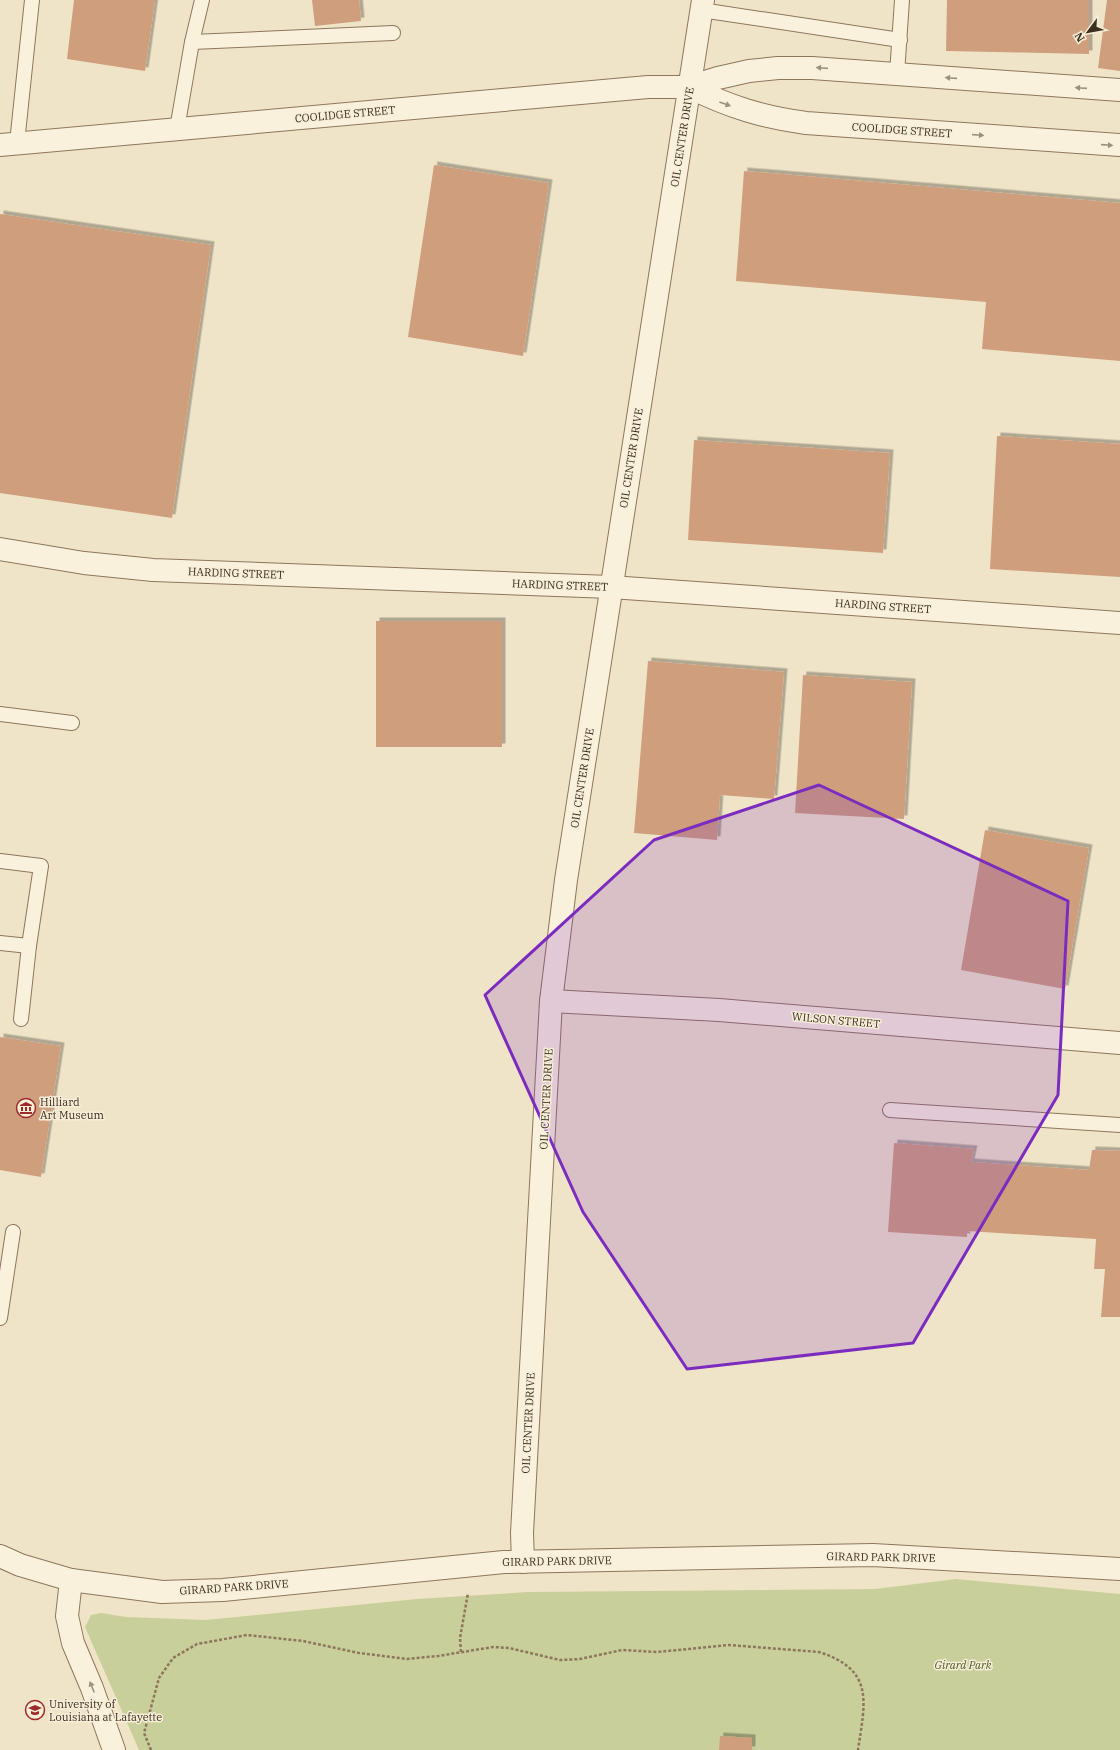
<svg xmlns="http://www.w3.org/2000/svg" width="1120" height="1750" viewBox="0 0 1120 1750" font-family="'IBM Plex Serif',serif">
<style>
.park{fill:#c9cf9b}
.building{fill:#cf9f7d;filter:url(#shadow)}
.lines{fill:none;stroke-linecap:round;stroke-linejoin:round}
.service-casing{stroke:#8d765c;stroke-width:16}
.minor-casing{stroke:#8d765c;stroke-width:24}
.tertiary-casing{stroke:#8d765c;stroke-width:24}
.path{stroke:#8d765c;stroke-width:2.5;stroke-dasharray:3 2;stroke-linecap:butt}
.service{stroke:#faf1dc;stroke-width:14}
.minor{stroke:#faf1dc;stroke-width:22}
.tertiary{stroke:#faf1dc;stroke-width:22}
.oneway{fill:#9c907e}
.marked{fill:#7b2cbf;fill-opacity:0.2;stroke:#7b2cbf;stroke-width:3;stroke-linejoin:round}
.labels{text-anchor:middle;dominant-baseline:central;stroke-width:3;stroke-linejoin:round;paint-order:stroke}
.street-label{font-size:11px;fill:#3d2e20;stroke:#f7eed8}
.poi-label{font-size:11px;fill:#3d2e20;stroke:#f7eed8;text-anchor:start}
.park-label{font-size:11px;font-style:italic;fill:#4d5a26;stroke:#f7eed8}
</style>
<defs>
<filter id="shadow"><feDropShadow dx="3.5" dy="-3.5" stdDeviation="0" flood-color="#0004"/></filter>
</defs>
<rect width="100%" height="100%" fill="#f0e4c8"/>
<path class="park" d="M956,1579L1120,1594V1750H139L85,1627L91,1615L101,1613L126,1617L206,1620L417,1599L528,1592L875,1589Z"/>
<g class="building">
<path d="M74,0H155L145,71L67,59Z"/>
<path d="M312,0H359L361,21L315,26Z"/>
<path d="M947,0H1089V54L946,51Z"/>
<path d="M1107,0H1120V71L1098,68Z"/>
<path d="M434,165L549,183L523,356L408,337Z"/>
<path d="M744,171L1120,203V361L982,349L986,302L736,281Z"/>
<path d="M0,214L211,245L172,518L0,493Z"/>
<path d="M997,436L1120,444V577L990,569Z"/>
<path d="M694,440L890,453L883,553L688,540Z"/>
<rect x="376" y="621" width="126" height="126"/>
<path d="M648,661L784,672L774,799L720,795L717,840L634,833Z"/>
<path d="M803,675L912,682L904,819L795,813Z"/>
<path d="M985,830L1089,848L1065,989L961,970Z"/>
<path d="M0,1037L61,1046L41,1177L0,1170Z"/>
<path d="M894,1143L974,1149L971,1162L1089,1170L1092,1150L1120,1151V1317H1101L1105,1269H1094L1096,1239L967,1231V1237L888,1232Z"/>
<path d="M720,1736L752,1738V1750H719Z"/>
</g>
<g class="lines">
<defs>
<g id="service">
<path d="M701,10L900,40"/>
<path d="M192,42L393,33"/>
<path d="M897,74L902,0"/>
<path d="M177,129L192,42L202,0"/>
<path d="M17,143L32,0"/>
<path d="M0,714L72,723"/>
<path d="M0,861L41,866L29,946L0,943"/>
<path d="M21,1019L29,946"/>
<path d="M890,1110L1120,1125"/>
<path d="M0,1318L13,1232"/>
</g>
<g id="minor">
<path d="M0,549L84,563L153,570L611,587L1120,623"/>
<path d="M551,1001L719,1010L1120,1043"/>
<path d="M0,1556L20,1565L71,1580L162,1592L223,1590L504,1562L873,1555L1120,1569"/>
<path d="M523,1562L522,1533L551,1001L566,880L703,0"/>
<path d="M71,1580L67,1616L73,1643L92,1688L114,1750"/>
</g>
<g id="tertiary">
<path d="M689,87C730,107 762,117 806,123L1120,145"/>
<path d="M0,145L648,87H689L718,78L749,71L778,68H812L1120,90"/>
</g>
</defs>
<use href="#service" class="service-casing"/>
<use href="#minor" class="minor-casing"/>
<use href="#tertiary" class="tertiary-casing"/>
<g class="path">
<path d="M461,1652L460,1638L468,1593"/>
<path d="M151,1750L144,1733L159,1678L173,1658L197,1644L247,1635L303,1641L359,1653L407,1659L438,1656L493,1647L509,1648L560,1660L580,1659L622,1650L657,1652L729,1645L819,1652C875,1670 865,1702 858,1750"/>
</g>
<use href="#service" class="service"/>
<use href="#minor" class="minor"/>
<use href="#tertiary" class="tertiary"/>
</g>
<defs><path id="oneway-solid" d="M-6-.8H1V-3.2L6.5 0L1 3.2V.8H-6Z"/></defs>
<g class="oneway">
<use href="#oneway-solid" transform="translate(822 68) rotate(-176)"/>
<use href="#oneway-solid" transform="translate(951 78) rotate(-176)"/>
<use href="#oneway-solid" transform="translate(1081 88) rotate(-176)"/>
<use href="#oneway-solid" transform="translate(725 104) rotate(20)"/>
<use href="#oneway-solid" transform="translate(978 135) rotate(4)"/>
<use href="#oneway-solid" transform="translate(1107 145) rotate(4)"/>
<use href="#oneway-solid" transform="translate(92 1687) rotate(-112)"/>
</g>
<path class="marked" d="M819,785L1068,901L1058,1095L913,1343L687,1369L583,1212L485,995L654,840Z"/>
<defs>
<symbol id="museum-ring" viewBox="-11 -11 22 22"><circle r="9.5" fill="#f7eed8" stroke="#9e2a2b" stroke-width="1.5"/><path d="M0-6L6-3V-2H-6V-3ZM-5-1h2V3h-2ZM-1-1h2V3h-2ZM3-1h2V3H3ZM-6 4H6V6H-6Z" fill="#9e2a2b"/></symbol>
<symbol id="university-ring" viewBox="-11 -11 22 22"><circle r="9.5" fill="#f7eed8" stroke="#9e2a2b" stroke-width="1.5"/><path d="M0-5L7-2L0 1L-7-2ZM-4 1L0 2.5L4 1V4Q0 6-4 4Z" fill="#9e2a2b"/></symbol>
</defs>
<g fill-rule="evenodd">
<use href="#museum-ring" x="15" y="1097" width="22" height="22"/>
<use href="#university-ring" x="24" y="1699" width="22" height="22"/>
</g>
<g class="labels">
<g class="street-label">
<text transform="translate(345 114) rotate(-5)">COOLIDGE STREET</text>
<text transform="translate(902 130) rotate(4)">COOLIDGE STREET</text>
<text transform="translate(682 137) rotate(-81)">OIL CENTER DRIVE</text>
<text transform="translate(631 458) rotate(-81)">OIL CENTER DRIVE</text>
<text transform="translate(236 573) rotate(2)">HARDING STREET</text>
<text transform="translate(560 585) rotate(2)">HARDING STREET</text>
<text transform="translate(883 606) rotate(4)">HARDING STREET</text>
<text transform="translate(582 778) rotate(-81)">OIL CENTER DRIVE</text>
<text transform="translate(836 1020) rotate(5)">WILSON STREET</text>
<text transform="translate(546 1099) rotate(-87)">OIL CENTER DRIVE</text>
<text transform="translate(528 1423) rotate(-87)">OIL CENTER DRIVE</text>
<text transform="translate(881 1557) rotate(1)">GIRARD PARK DRIVE</text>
<text transform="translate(557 1561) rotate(-1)">GIRARD PARK DRIVE</text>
<text transform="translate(234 1587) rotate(-4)">GIRARD PARK DRIVE</text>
</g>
<g class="poi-label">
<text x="40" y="1102">Hilliard<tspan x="40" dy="13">Art Museum</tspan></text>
<text x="49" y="1704">University of<tspan x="49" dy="13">Louisiana at Lafayette</tspan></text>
</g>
<g class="park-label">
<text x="963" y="1665">Girard Park</text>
</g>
</g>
<g transform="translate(1088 32) rotate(238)" stroke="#f7eed8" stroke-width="3" paint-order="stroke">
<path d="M0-3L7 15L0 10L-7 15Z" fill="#3d2e20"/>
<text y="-6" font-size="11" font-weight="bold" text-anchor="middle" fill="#3d2e20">N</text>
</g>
</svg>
